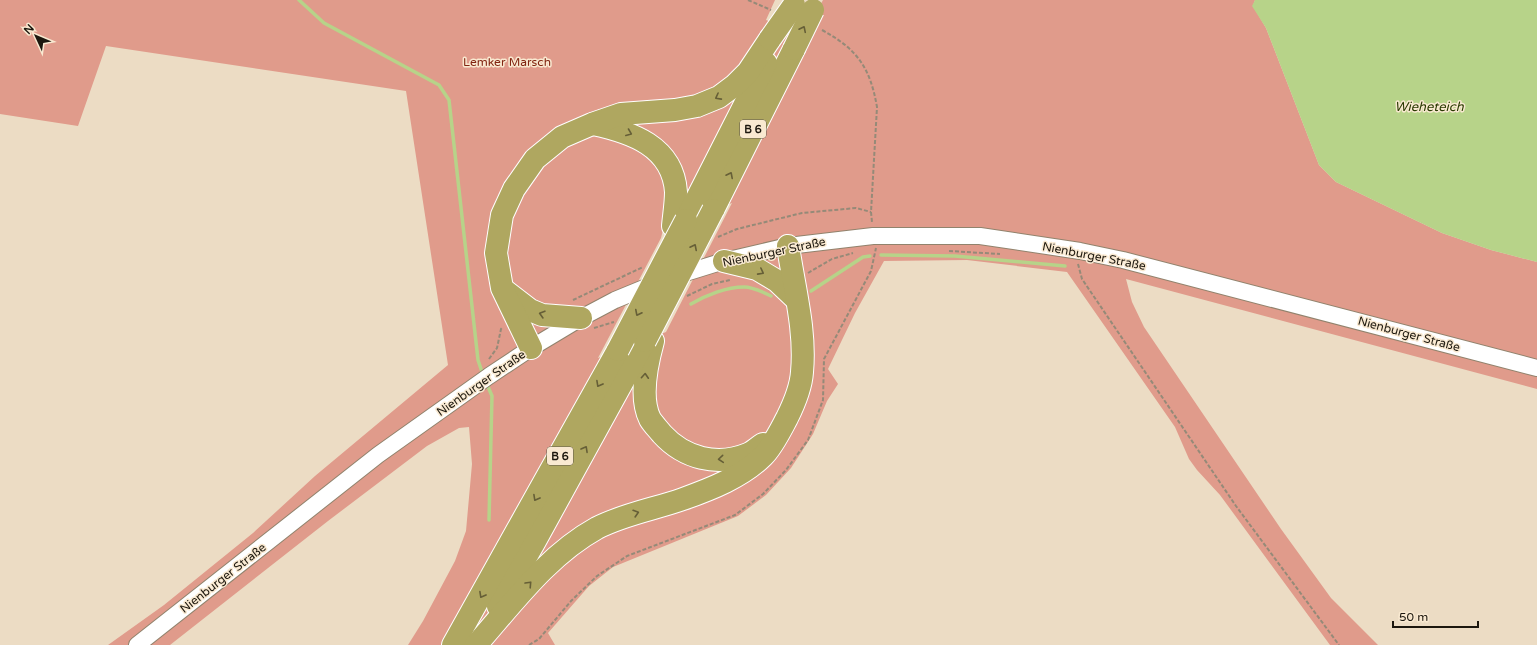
<svg xmlns="http://www.w3.org/2000/svg" width="1537" height="645" viewBox="0 0 1537 645" font-family="'Varela Round',sans-serif">
<style>
.green{fill:#e09b8b;fill-rule:evenodd}
.water{fill:#b7d389}
.lines{fill:none;stroke-linecap:round;stroke-linejoin:round}
.stream{stroke:#b7d389;stroke-width:3.5}
.tertiary-casing{stroke:#91836d;stroke-width:18}
.trunk-casing{stroke:#fff;stroke-width:24}
.path{stroke:#958a78;stroke-width:2;stroke-dasharray:4 2;stroke-linecap:butt}
.tertiary{stroke:#fff;stroke-width:16}
.trunk{stroke:#afa760;stroke-width:22}
.trunk-bridge-casing{stroke:#fff;stroke-width:24;stroke-linecap:butt}
.trunk-bridge{stroke:#afa760;stroke-width:22}
.oneway{stroke:#665f37}
.labels{text-anchor:middle;dominant-baseline:central;stroke-width:3;stroke-linejoin:round;paint-order:stroke}
.shield{fill:#f9e9d1;stroke:#5e5648;stroke-width:1}
.shield-label{font-size:11px;font-weight:bold;fill:#1c170e}
.park-label{font-size:12px;fill:#822411;stroke:#f9e9d1}
.street-label{font-size:12px;fill:#1c170e;stroke:#f9e9d1}
.water-label{font-size:13px;font-style:italic;fill:#293901;stroke:#f9e9d1}
</style>
<rect width="100%" height="100%" fill="#ecdcc4"/>
<path class="green" d="M0,0H775L766,20L805,34L823,0H1255L1253,6L1266,28L1319,165L1336,182L1442,233L1491,250L1537,262V389L1126,279L1132,302L1144,327L1281,529L1331,598L1378,645H1330L1220,495L1197,470L1189,459L1175,427L1067,272L967,260L884,261L855,313L828,369L838,384L827,401L813,434L791,468L766,495L738,516L613,567L589,586L548,633L555,645H408L423,621L455,561L466,531L472,464L469,427L459,428L427,446L328,521L170,645H108L164,605L253,533L315,476L448,365L406,91L106,46L78,126L0,114ZM732,203L666,332L598,358L661,238L663,230Z"/>
<path class="water" d="M1255,0H1537V262L1491,250L1442,233L1336,182L1319,165L1266,28L1252,6Z"/>
<g class="lines">
<g class="stream">
<path d="M299,0L324,23L439,85L449,100L478,360L483,375"/>
<path d="M881,255L955,256L1065,266"/>
<path d="M811,291L863,257L870,256"/>
<path d="M691,304C706,295 727,287 744,287C753,287 763,292 771,296"/>
<path d="M486,382L492,396L489,520"/>
</g>
<defs>
<path id="tertiary" d="M137,645L378,455L489,376L531,348L581,318L615,300L666,279L724,261L788,246L873,236H980L1080,251L1123,260L1537,368"/>
<g id="trunk">
<path d="M593,124C631,132 673,146 676,192C676,203 674,215 673,226"/>
<path d="M713,210L794,49"/>
<path d="M686,220L766,63"/>
<path d="M724,261L757,269L777,281L796,299"/>
<path d="M504,290L530,310L542,315L581,318"/>
<path d="M653,341C647,363 639,397 650,419C653,424 658,429 662,434C684,458 717,467 748,454C753,452 758,447 763,444"/>
<path d="M531,348L502,288L496,253L502,215L514,189L535,159L562,137L592,124L621,114L675,110L697,106L719,97L735,85L748,72L770,39"/>
<path d="M498,606L535,541L645,341"/>
<path d="M453,645L618,350"/>
<path d="M476,645C513,603 548,555 597,528C624,514 655,509 683,499C711,489 742,477 763,456C773,446 780,431 787,418C794,404 801,388 802,372C806,330 794,288 788,246"/>
</g>
</defs>
<use href="#tertiary" class="tertiary-casing"/>
<use href="#trunk" class="trunk-casing"/>
<g class="path">
<path d="M748,0L771,10"/>
<path d="M822,30C857,49 870,67 877,107L871,212L872,222"/>
<path d="M718,237L737,229L802,213L856,208L871,212"/>
<path d="M949,251L1000,254"/>
<path d="M1078,264L1082,279L1236,506L1339,645"/>
<path d="M808,273L832,259L853,253"/>
<path d="M687,296L712,284L730,280"/>
<path d="M573,300L643,267"/>
<path d="M594,328L614,322"/>
<path d="M489,359L497,348L501,329L503,327"/>
<path d="M529,645L539,639L571,601L597,576L627,556L735,515L763,494L786,470L808,440L823,400L824,359L871,271L876,248"/>
</g>
<use href="#tertiary" class="tertiary"/>
<use href="#trunk" class="trunk"/>
<defs>
<g id="trunk-bridge">
<path d="M770,39L794,5"/>
<path d="M794,49L813,10"/>
<path d="M645,341L713,210"/>
<path d="M618,350L686,220"/>
</g>
</defs>
<use href="#trunk-bridge" class="trunk-bridge-casing"/>
<use href="#trunk-bridge" class="trunk-bridge"/>
</g>
<defs><path id="oneway-chevron" d="M-2-3.5L2.5 0L-2 3.5" fill="none" stroke-width="1.6" stroke-linecap="round" stroke-linejoin="round"/></defs>
<g class="oneway">
<use href="#oneway-chevron" transform="translate(803 29) rotate(-64)"/>
<use href="#oneway-chevron" transform="translate(718 97) rotate(152)"/>
<use href="#oneway-chevron" transform="translate(629 133) rotate(22)"/>
<use href="#oneway-chevron" transform="translate(730 175) rotate(-63)"/>
<use href="#oneway-chevron" transform="translate(694 247) rotate(-63)"/>
<use href="#oneway-chevron" transform="translate(761 272) rotate(28)"/>
<use href="#oneway-chevron" transform="translate(638 313) rotate(117)"/>
<use href="#oneway-chevron" transform="translate(542 314) rotate(-164)"/>
<use href="#oneway-chevron" transform="translate(645 376) rotate(-86)"/>
<use href="#oneway-chevron" transform="translate(599 384) rotate(119)"/>
<use href="#oneway-chevron" transform="translate(585 449) rotate(-61)"/>
<use href="#oneway-chevron" transform="translate(721 459) rotate(175)"/>
<use href="#oneway-chevron" transform="translate(536 498) rotate(119)"/>
<use href="#oneway-chevron" transform="translate(636 513) rotate(-17)"/>
<use href="#oneway-chevron" transform="translate(529 584) rotate(-47)"/>
<use href="#oneway-chevron" transform="translate(482 595) rotate(119)"/>
</g>
<g class="labels">
<g class="shield">
<rect x="740" y="120" width="26" height="18" rx="3"/>
<rect x="547" y="447" width="26" height="18" rx="3"/>
</g>
<g class="shield-label">
<text x="753" y="129">B 6</text>
<text x="560" y="456">B 6</text>
</g>
<g class="park-label">
<text x="507" y="62">Lemker Marsch</text>
</g>
<g class="street-label">
<text transform="translate(774 252) rotate(-12)">Nienburger Straße</text>
<text transform="translate(1094 256) rotate(11)">Nienburger Straße</text>
<text transform="translate(1409 334) rotate(15)">Nienburger Straße</text>
<text transform="translate(481 383) rotate(-35)">Nienburger Straße</text>
<text transform="translate(223 578) rotate(-38)">Nienburger Straße</text>
</g>
<g class="water-label">
<text x="1429" y="107">Wieheteich</text>
</g>
</g>
<g transform="translate(36 36) rotate(314)" stroke="#f9e9d1" stroke-width="3" paint-order="stroke">
<path d="M0-3L7 15L0 10L-7 15Z" fill="#1c170e"/>
<text y="-6" font-size="11" font-weight="bold" text-anchor="middle" fill="#1c170e">N</text>
</g>
<path d="M1393 621v6h85v-6" fill="none" stroke="#1c170e" stroke-width="2"/>
<text x="1399" y="621" font-size="12" fill="#1c170e" stroke="#f9e9d1" stroke-width="3" paint-order="stroke">50 m</text>
</svg>
